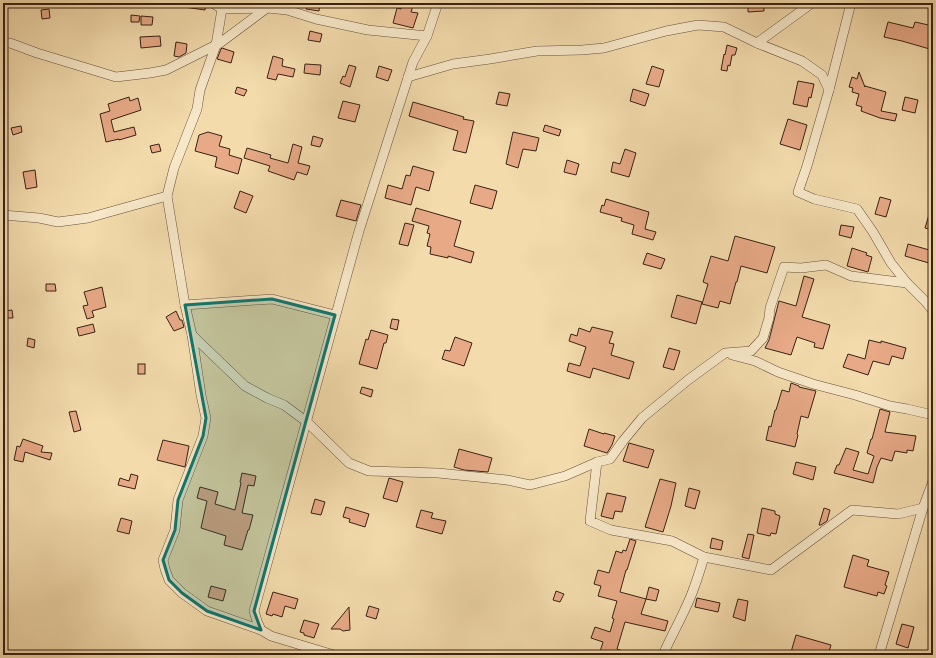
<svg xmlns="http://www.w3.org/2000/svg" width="936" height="658" viewBox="0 0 936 658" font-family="'Libre Bodoni',serif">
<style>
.building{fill:#e7a986;stroke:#392114}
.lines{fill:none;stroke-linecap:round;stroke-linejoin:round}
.minor-casing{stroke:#68503a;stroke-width:10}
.minor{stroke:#f7e8c9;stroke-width:9}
.marked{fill:#0f766e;fill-opacity:0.2;stroke:#0f766e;stroke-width:3;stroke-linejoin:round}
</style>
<rect width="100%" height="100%" fill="#f3dbac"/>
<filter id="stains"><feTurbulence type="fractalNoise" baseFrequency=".005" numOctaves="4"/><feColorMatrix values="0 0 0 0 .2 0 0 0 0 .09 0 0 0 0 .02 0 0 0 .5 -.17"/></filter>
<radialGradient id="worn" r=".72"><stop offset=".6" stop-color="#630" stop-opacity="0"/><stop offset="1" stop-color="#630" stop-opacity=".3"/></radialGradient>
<g class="building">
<path d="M184,3H206L205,10L184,7Z"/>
<path d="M307,3H320L319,11L306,9Z"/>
<path d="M402,3H414L411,12L418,13L413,28L393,23L397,8L401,9Z"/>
<path d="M748,3H764V11L748,12Z"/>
<path d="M49,9L50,18L42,19L41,10Z"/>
<path d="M131,15L140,16L139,22H131Z"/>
<path d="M141,16L153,17L152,25H141Z"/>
<path d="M888,22L913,28L915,22L933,26V50L902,41L884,37Z"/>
<path d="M310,31L322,34L320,42L308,40Z"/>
<path d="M160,36L161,46L141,48L140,37Z"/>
<path d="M176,42L187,44L186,53L179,57L174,56Z"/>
<path d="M727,45L737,48L735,55H732L730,66L728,65L727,71L721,70L724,54L725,55Z"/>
<path d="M222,48L234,52L231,63L217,59L221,49Z"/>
<path d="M273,56L283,59L282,66L295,69L293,77L278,74L276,80L267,78Z"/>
<path d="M305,64L321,65L320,75L304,73Z"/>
<path d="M349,65L356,67L350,87L340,83L343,76L345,77Z"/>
<path d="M379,66L392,70L388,81L376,77Z"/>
<path d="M652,66L664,70L659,87L646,84Z"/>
<path d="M859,72L865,87V86L886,92L881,111L897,114L895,121L880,118L861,111L862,107L856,105L859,94L852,92L853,88L849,87L852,77L857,79Z"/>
<path d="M798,81L814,84L811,98L809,97L807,107L793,104Z"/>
<path d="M237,87L247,90L244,96L235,93Z"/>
<path d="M633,89L649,94L645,106L630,101Z"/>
<path d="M499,92L510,94L507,106L496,104Z"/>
<path d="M129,97L130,101L138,98L141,110L111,120L114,132L134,127L136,135L119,140V139L106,142L100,114L110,111L108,104Z"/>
<path d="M905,97L918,100L915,113L902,110Z"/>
<path d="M343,101L360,105L355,122L338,118Z"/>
<path d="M413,102L464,117L463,119L474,121L466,153L453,150L458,131L409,116Z"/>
<path d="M788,119L807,125L800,150L780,144Z"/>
<path d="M545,125L561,130L559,136L543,131Z"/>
<path d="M21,126L22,132L13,135L11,128Z"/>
<path d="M208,132L222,136L219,146L230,149L229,155L242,159L238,174L215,167L217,157L195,151L199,135Z"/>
<path d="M513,132L539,138L536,151L523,149L518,168L506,164Z"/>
<path d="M313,136L323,139L320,147L311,145Z"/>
<path d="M159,144L161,151L152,153L150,146Z"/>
<path d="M293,144L302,147L298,163L310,166L307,175L297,172L294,180L268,171L270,166L244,158L247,148L271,155L270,158L288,163Z"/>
<path d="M625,149L636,153L629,177L611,172L613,162L620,164Z"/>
<path d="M567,160L579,164L576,175L564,172Z"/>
<path d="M413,166L434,172L429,191L416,187L411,205L385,198L388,185L402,189L406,175L410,176Z"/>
<path d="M35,170L37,187L26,189L23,172Z"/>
<path d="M475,185L497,191L492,209L470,203Z"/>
<path d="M240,191L253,196L246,213L234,208Z"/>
<path d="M880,197L891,200L886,217L875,214Z"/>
<path d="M606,199L649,212L645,229L656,232L653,240L632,234L634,225L621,221L622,218L600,212L602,205L604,206Z"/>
<path d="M341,200L361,205L356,221L336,216Z"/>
<path d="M416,208L461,221L454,246L474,252L471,263L448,256V258L430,254L431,247L427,246L430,234L427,233L429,226L412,221Z"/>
<path d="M931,208H933V230L925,228Z"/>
<path d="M405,223L414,225L408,246L399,244Z"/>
<path d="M841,225L854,227L851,238L839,235Z"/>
<path d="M735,236L775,247L767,273L741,266L737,282H736L730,304L720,301L718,308L702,304L708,284L703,282L711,256L728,261Z"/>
<path d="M908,244L933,251L929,263L905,256Z"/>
<path d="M852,248L867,253L866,255L872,257L868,272L847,266Z"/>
<path d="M647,253L665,259L661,269L643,264Z"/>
<path d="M804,276L814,279L802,317L830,325L823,349L814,347L815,343L797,337L791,355L765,348L769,340L779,301L796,306Z"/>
<path d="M46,284H55L56,291H46Z"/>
<path d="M102,287L106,307L92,311L94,317L87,319L83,306L88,305L84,292Z"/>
<path d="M677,295L702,302L696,324L671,317Z"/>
<path d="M12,310L13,318H5V311Z"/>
<path d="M176,311L180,320H182L184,327L174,331L166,317Z"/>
<path d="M392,319L399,320L397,330L390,328Z"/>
<path d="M93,324L95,332L79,336L77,328Z"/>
<path d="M592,327L613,332L609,343L614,344L611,355L634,362L629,379L593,368L590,378L567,371L569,363L580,366L586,347L569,341L571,334L577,336L579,328L590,332Z"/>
<path d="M371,330L388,335L386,343H384L377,369L359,364L366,339L368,340Z"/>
<path d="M455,337L472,343L464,366L442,359L445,350L450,351Z"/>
<path d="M28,338L35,340L34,348L27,346Z"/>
<path d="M869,340L881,343V341L906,348L903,359L892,356L889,365L873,361L868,375L843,367L848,354L865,359Z"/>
<path d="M669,348L680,351L674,370L663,367Z"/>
<rect x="138" y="364" width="7" height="10"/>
<path d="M791,383L799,386V387L816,391L808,418L801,416L797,434L798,435L795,447L766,440L769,426L771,427L775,410H776L782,390L789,392Z"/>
<path d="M362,387L373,390L371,397L360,393Z"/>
<path d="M880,409L890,412L885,432L916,436L913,451L907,450V453L895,451L892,461L881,458L877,467L873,483L834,473L837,465H839L846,448L859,452L853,470L868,474L874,456L867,453L871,439H872Z"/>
<path d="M76,411L81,430L74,432L69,412Z"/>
<path d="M589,429L604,434V433L615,436L612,445L607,453L584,446Z"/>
<path d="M23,439L43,446L41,452L52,453L50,460L25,452L23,462L14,460L17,446L20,447Z"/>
<path d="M163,440L189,446L185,467L157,460Z"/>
<path d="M629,443L654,450L648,468L623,461Z"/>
<path d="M459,449L492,458L488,472L464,470L454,467Z"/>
<path d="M796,462L816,467L813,480L793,474Z"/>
<path d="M242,473L256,476L254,486L248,485L242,513L253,515L249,530H248L242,550L224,545L226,536L201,528L207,501L197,498L200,487L218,492L215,504L235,510L241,483L240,482Z"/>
<path d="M131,474L138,476L135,489L118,485L120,478L129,481Z"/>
<path d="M389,478L403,482L397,502L383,498Z"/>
<path d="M660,479L676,483L671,506L663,532L645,527Z"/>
<path d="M689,488L700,491L695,509L685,506Z"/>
<path d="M607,493L626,497L622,512L615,511L613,519L601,516Z"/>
<path d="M315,499L325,502L321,515L311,513Z"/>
<path d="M346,507L369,514L365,527L349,522L350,519L343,517Z"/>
<path d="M762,508L775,511V514L780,516L776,534L771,533L770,536L757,533Z"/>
<path d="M824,508L830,510L827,521L821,525H819Z"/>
<path d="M421,510L433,513L431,518L446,521L442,534L416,527Z"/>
<path d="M121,518L132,521L129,534L117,531Z"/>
<path d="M748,534L754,535L749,559L742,557Z"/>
<path d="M712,538L723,541L721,550L710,548Z"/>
<path d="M630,539L636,541L627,570H626L620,592L646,599L641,614L668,621L665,631L625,622L617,649L631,654V655H599L603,642L591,638L595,627L610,632L614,619L612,618L617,601L598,596L601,586L594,584L598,570L609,573L616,551L622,553L623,550L626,551Z"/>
<path d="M853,555L869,560L867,566L889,572L885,585L887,586L884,594L878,592L877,596L844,587Z"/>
<path d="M211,586L226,590L223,601L208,597Z"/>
<path d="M649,587L659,590L656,601L646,599Z"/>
<path d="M556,591L564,594L560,602L553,600Z"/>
<path d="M273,592L298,599L295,609L285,606L282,617L273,614L272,616L266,614Z"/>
<path d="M697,598L720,603L718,612L695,607Z"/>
<path d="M738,599L748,601L745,621L733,617Z"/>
<path d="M369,606L379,609L376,619L366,616Z"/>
<path d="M349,607L350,630L343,631L340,629H331Z"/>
<path d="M304,620L319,624L314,638L304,635V633L300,632Z"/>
<path d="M902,624L914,627L908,648L896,644Z"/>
<path d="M796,635L831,645L828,655L817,653L816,655H802L791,652Z"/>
</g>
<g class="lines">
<defs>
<g id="minor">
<path d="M213,3L222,9L216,45L200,90L197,109L174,168L167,196L185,305L192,335L245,386L267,398L284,405L307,422L349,463L369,471L438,473L507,480L530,485L565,476L597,462L590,521L611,530L672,541L704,557L771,570L852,510L898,514L923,508"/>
<path d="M222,9L267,8L287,10L316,19L368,30L427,36"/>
<path d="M3,43H10L37,53L116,77L150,73L166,70L220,43L267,8"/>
<path d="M757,43L812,3"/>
<path d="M408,77L453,64L490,59L537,51L582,50L604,48L666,31L698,25L724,27L757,43L802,61L822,75L829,90L807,166L798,192L814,199L857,209L873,232L891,263L907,283L925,301L933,311"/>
<path d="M829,90L851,3"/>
<path d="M3,215L39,218L58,222L88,218L167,196"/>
<path d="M185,305L272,299L335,315"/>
<path d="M192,335L201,395L206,418L203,436L178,500L175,530L163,560L165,569L169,580L182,593L207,611L261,630"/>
<path d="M732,355L755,361L778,372L813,384L855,395L890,406L907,409L933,415"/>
<path d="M597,462L610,459L623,441L642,418L688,380L725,353L751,351L763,338L769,318L770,308L784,267L801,268L826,265L851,276L907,283"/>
<path d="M334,655L271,636L261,630L257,621L254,611L359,231L413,62L427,36L438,3"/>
<path d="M663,655C670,638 679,623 686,607C694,591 699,574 704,557"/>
<path d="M879,655L923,508L933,481"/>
</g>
</defs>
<use href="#minor" class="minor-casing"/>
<use href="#minor" class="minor"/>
</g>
<path class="marked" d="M272,299L335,315L254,611L261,630L207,611L182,593L169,580L163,560L175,530L178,500L203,436L206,418L185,305Z"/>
<rect width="936" height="658" fill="none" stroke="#f3dbac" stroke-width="16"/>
<rect x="4" y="4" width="928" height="650" fill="none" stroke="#392114" stroke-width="2"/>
<rect x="8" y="8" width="920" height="642" fill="none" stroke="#392114"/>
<rect width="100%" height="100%" filter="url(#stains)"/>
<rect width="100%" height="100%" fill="url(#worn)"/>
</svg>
